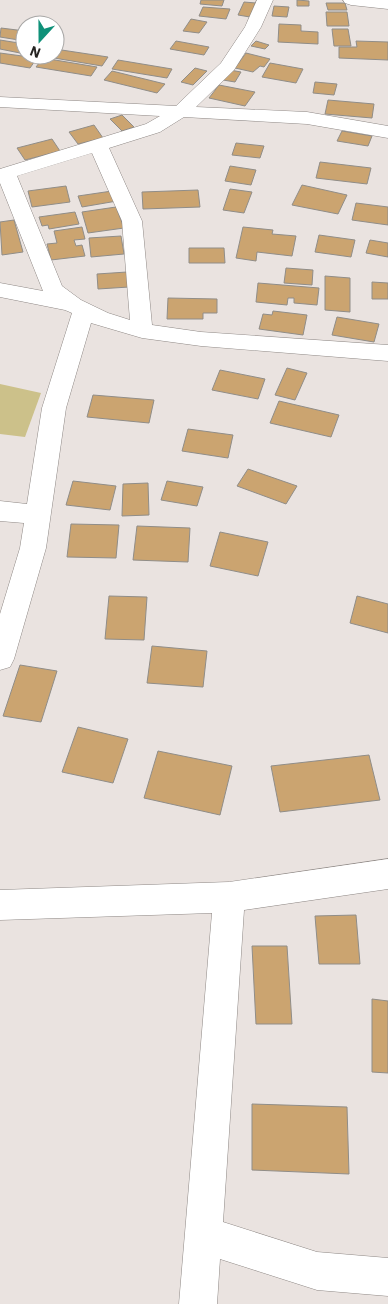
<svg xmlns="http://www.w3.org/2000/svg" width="388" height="1304" viewBox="0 0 388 1304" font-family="'IBM Plex Sans',sans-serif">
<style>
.green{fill:#ccc18a}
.building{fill:#cba470;stroke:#908d88}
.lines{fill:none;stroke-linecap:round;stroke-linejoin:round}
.minor-casing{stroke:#8e8885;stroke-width:1}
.minor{fill:#fff;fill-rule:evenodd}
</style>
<rect width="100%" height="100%" fill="#eae3e0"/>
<path class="green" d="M0,384L41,393L25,437L0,434Z"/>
<g class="building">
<path d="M201,0H224L222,6L200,4Z"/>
<path d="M297,0L309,1V6H297Z"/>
<path d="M244,2L256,3L250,17L238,15Z"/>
<path d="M326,3H345L347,10H328Z"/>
<path d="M274,6L289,7L287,17L272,16Z"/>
<path d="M203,7L230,9L226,19L199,16Z"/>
<path d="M326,12H347L349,26H327Z"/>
<path d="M191,19L207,22L199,33L183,31Z"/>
<path d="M279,24L301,25V31L318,32V44L278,42Z"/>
<path d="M1,28L25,31V41L0,37Z"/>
<path d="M332,29H348L351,46H334Z"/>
<path d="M0,40L25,44V54L0,49Z"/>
<path d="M176,41L209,47L204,55L170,49Z"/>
<path d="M256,41L269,45L265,49L251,46Z"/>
<path d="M356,41L388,42V60L339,58V47H357Z"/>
<path d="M55,49L108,57L102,66L48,57L50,55H55Z"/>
<path d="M0,53L37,58L30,68L0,63Z"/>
<path d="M246,53L270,59L264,67L260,66L253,72L235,68Z"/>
<path d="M43,58L97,67L91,76L36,67Z"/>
<path d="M118,60L172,69L167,78L112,69Z"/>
<path d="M270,63L303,69L296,83L262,77Z"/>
<path d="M195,68L207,71L193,85L181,82Z"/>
<path d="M230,70L241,72L235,82L223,80Z"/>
<path d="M112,71L165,84L157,93L104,80Z"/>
<path d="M315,82L337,84L334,95L313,93Z"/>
<path d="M219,85L255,92L245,106L209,98Z"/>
<path d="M328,100L374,104L372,118L325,114Z"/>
<path d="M122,115L134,127L122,131L110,119Z"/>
<path d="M94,125L103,138L78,144L69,132Z"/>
<path d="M342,131L372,136L368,146L337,141Z"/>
<path d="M52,139L60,151L25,160L17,148Z"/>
<path d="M236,143L264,146L260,158L232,155Z"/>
<path d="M320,162L371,168L367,184L316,178Z"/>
<path d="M230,166L256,170L251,185L225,181Z"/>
<path d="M302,185L347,195L338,214L292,205Z"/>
<path d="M66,186L70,202L32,207L28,191Z"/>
<path d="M230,189L252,192L244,213L223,210Z"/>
<path d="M198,190L200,207L143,209L142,192Z"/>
<path d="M112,191L117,201L82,207L78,196Z"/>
<path d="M356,203L388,207V225L352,220Z"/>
<path d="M116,207L124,228L88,233L82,212Z"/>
<path d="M75,212L79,224L49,229L48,225L42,226L39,217Z"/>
<path d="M14,220L23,252L2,255L0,222Z"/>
<path d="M82,227L85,239L74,240L76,246L82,245L85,256L51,260L47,244L57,243L54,231Z"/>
<path d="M243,227L273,230L272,234L296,236L292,256L257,252L256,261L236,258Z"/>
<path d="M319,235L355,240L351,257L315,252Z"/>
<path d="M121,236L124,254L91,257L89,238Z"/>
<path d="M370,240L388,243V257L366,253Z"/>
<path d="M189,248H224L225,263H189Z"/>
<path d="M286,268L313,270L312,285L284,283Z"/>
<path d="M127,272L129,287L98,289L97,274Z"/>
<path d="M325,276L350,278V312L325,310Z"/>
<path d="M372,282L388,283V299H372Z"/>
<path d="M258,283L319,288L317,305L294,303V298H288L287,305L256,302Z"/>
<path d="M168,298L217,299V313H203V319H167Z"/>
<path d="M273,311L307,315L303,335L259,329L263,314L272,315Z"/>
<path d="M337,317L379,324L374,342L332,335Z"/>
<path d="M287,368L307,373L295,400L275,395Z"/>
<path d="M220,370L265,379L258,399L212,390Z"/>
<path d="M93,395L154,400L149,423L87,417Z"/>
<path d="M279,401L339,415L331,437L270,423Z"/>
<path d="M188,429L233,435L228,458L182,451Z"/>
<path d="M248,469L297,486L286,504L237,486Z"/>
<path d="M73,481L116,486L110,510L66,505Z"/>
<path d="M167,481L203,487L197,506L161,500Z"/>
<path d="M148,483L149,515L122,516L123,484Z"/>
<path d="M71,524L119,525L116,558L67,557Z"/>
<path d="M137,526L190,528L188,562L133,560Z"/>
<path d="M220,532L268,542L258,576L210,566Z"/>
<path d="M109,596L147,597L144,640L105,639Z"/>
<path d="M357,596L388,604V633L350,623Z"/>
<path d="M152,646L207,651L203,687L147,683Z"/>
<path d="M20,665L57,671L41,722L3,716Z"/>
<path d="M78,727L128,739L113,783L62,772Z"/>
<path d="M158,751L232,766L220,815L144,798Z"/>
<path d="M369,755L380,800L280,812L271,766Z"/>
<path d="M356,915L360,964H319L315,916Z"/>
<path d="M252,946H287L292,1024H256Z"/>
<path d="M372,999L388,1001V1073L372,1072Z"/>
<path d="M252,1104L347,1107L349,1174L252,1170Z"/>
</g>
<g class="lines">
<defs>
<g id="minor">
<path d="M257,0H273L261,27L234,70L196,107L307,112L388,126V138L307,124L184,117L160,132L109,148L142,221L152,325L201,332L388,345V361L201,346L142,338L91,323L66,408L46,548L14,659L10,667L0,670V614L20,548L24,523L0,521V501L27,504L42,408L72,313L65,310L0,297V283L43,291L0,183V169L146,124L160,116L0,107V97L176,106L221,63L245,27ZM92,153L122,221L130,320L108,313L81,300L62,286L17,176Z"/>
<path d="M343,0H388V9L351,5L345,3Z"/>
<path d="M388,859V889L244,910L223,1222L317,1252L388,1258V1296L317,1290L220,1259L217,1304H179L212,913L0,920V890L229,882Z"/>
</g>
</defs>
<use href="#minor" class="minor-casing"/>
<use href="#minor" class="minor"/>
</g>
<g transform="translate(40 40) rotate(201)"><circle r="24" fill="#ffffff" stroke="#a8a7a6"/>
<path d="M0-4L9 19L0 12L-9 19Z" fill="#0f9179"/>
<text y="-8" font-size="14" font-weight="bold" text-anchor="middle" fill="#252321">N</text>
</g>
</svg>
